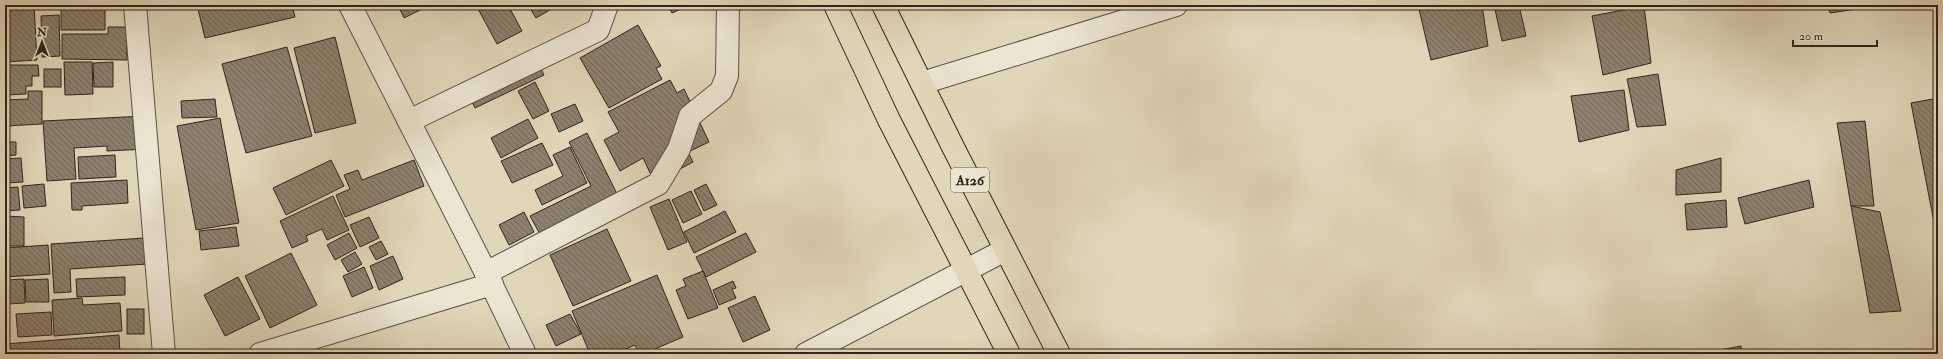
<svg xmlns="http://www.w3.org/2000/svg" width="1943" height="359" viewBox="0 0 1943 359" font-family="'IM FELL Double Pica',serif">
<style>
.building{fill:url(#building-back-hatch);stroke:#2f241b}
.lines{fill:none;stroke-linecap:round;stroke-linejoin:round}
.minor-casing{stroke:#5b5143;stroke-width:24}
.highway-casing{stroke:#2f241b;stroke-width:24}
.minor{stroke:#ebe5d2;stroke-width:22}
.highway{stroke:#e0d7ba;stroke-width:22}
.labels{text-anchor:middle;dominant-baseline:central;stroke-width:4;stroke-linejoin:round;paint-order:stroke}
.shield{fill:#ebe5d2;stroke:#675e52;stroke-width:1}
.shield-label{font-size:14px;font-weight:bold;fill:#2f241b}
</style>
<defs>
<pattern id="building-back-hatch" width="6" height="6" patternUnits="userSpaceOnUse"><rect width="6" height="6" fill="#8b816e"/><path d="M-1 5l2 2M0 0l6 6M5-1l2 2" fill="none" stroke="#72695a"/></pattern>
</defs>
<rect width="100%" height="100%" fill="#e0d7ba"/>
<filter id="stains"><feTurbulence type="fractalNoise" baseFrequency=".005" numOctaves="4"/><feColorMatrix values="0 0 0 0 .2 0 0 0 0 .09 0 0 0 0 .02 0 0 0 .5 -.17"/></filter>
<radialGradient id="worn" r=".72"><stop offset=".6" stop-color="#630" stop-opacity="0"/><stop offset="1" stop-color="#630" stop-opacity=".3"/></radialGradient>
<g class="building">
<path d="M5,5H34L37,60L5,62Z"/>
<path d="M105,5V30H61V6Z"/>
<path d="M197,5H292L295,17L205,38Z"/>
<path d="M398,5H422L424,8L404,18Z"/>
<path d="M476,5H508L522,31L497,44Z"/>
<path d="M528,5H553L555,7L536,18Z"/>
<path d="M668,5H690L672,13Z"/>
<path d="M1418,5H1482L1488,46L1431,60Z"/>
<path d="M1494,5H1519L1526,36L1502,41Z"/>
<path d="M1828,5H1883L1830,13Z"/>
<path d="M1644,6L1651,63L1603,75L1592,16Z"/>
<path d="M59,15L60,56L42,57L41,16Z"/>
<path d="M638,25L661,66L656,68L662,79L609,108L580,58Z"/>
<path d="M108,27H131V42H127V60L62,59V34H108Z"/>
<path d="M335,37L356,123L315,133L294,48Z"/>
<path d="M287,47L312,136L246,153L222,64Z"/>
<path d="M533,52L544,75L475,108L464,85Z"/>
<path d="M64,62H92L93,94L65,95Z"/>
<path d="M113,62V87H94L93,63Z"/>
<path d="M5,65H38L39,76H32V86H26V94L5,95Z"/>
<rect x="44" y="69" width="17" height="18"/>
<path d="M1658,74L1666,125L1637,127L1627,79Z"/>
<path d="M670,80L677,93L684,89L709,142L688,152L693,162L661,179H653L643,158L620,171L604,140L619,132L608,112Z"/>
<path d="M535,82L549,111L533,119L518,91Z"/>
<path d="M1624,90L1629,130L1579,142L1571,96Z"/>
<path d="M28,91H42V124L5,126V100L28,99Z"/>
<path d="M1938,98V243L1911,103Z"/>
<path d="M215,99L217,117L182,118L181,101Z"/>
<path d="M575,104L583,121L559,132L551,114Z"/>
<path d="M145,116L147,149L107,151V146L74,148L76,179L47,181L43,121Z"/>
<path d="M220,118L239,223L196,230L177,126Z"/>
<path d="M528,119L538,138L501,158L491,138Z"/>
<path d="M1865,121L1874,206H1851L1837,123Z"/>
<path d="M587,133L619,198L541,236L530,216L591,186L569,142Z"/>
<path d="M5,142H16V155L5,156Z"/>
<path d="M542,143L553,165L512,183L501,161Z"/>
<path d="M570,147L587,183L542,205L535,190L563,176L553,155Z"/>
<path d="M115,155L116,177L79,179L78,157Z"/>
<path d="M21,158L23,182L5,183V159Z"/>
<path d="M1721,158V192L1676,195V170Z"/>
<path d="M331,160L344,186L286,215L273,188Z"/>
<path d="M414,160L424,186L345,217L336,195L350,189L344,175L358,170L362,180Z"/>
<path d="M127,180L128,203L82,206V210H72L71,183Z"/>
<path d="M1809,180L1814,207L1745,224L1738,198Z"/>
<path d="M44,184L46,206L24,208L22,186Z"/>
<path d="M706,184L717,205L704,211L694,190Z"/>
<path d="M18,187L20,210L5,211V188Z"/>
<path d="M691,191L702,214L683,223L672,200Z"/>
<path d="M333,196L349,230L327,240L322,229L306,236L308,241L292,248L280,221Z"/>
<path d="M669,199L687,242L668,250L650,207Z"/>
<path d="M1726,200L1727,227L1687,230L1685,204Z"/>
<path d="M1851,206L1880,212L1901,311L1870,313Z"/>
<path d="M725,211L736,232L694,253L684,232Z"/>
<path d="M524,212L534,232L509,245L499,225Z"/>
<path d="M5,216L24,217V246H5Z"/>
<path d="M369,217L379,238L360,247L350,225Z"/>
<path d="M236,227L239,246L201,250L199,231Z"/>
<path d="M607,229L631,281L573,306L550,255Z"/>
<path d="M349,233L357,248L335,260L327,245Z"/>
<path d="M746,233L756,252L706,277L696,257Z"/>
<path d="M145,238L147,264L70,269L71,292L54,293L51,244Z"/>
<path d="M381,241L388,254L376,260L369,247Z"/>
<path d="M48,245L50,274L5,277V248Z"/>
<path d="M355,252L362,264L348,272L341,260Z"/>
<path d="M291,253L317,305L270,328L245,276Z"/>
<path d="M393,256L403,279L379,290L370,266Z"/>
<path d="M364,267L373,288L352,297L343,276Z"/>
<path d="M703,271L718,308L688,319L676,290L686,286L683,279Z"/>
<path d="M657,275L683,337L643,354H639L635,345L621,351L622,354H590L572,311Z"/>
<path d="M125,277V295L77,297L76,279Z"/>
<path d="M238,277L260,319L225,336L204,295Z"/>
<path d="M24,279L25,303L8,304L7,280Z"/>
<path d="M48,279L49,302H26L25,280Z"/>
<path d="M733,281L736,288L732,289L736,298L719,305L713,290Z"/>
<path d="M755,296L770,330L743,342L728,308Z"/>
<path d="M82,298L83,305L120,303L122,331L54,336L52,300Z"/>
<rect x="5" y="306" width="1" height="21"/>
<rect x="127" y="309" width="17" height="25"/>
<path d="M51,312L52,335L18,337L16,314Z"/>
<path d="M570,314L581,334L556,346L546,325Z"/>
<path d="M119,335L120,354H5V344Z"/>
<path d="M1741,346L1742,354H1699Z"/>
</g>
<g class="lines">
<defs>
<g id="minor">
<path d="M135,5L164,354"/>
<path d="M350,5L486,273L525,354"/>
<path d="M922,83L1176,5"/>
<path d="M409,121L598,30L607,5"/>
<path d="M486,273L658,184L679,149L690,116L721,91L727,76L728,5"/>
<path d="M260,354L492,284"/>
<path d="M806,354L1005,250"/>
</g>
<g id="highway">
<path d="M835,5L889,120L1009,354"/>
<path d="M883,5L953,147L1059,354"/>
</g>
</defs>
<use href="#minor" class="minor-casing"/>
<use href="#highway" class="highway-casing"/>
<use href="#minor" class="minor"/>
<use href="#highway" class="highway"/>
</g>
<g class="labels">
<rect class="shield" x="951" y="168" width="38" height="24" rx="3"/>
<g class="shield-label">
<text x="970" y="180">A126</text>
</g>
</g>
<rect width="1943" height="359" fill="none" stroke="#e0d7ba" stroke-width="20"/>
<rect x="6" y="6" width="1931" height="347" fill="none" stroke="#2f241b" stroke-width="2"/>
<rect x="10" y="10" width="1923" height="339" fill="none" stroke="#2f241b"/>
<g transform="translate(42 42)" stroke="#ebe5d2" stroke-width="3" paint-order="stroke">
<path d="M0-3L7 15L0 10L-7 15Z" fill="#2f241b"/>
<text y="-6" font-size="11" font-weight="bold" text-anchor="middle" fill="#2f241b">N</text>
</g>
<path d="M1793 40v6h84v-6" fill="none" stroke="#2f241b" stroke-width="2"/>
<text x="1799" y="40" font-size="12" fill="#2f241b" stroke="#ebe5d2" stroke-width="3" paint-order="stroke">20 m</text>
<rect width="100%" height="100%" filter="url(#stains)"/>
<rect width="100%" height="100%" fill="url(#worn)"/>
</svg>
